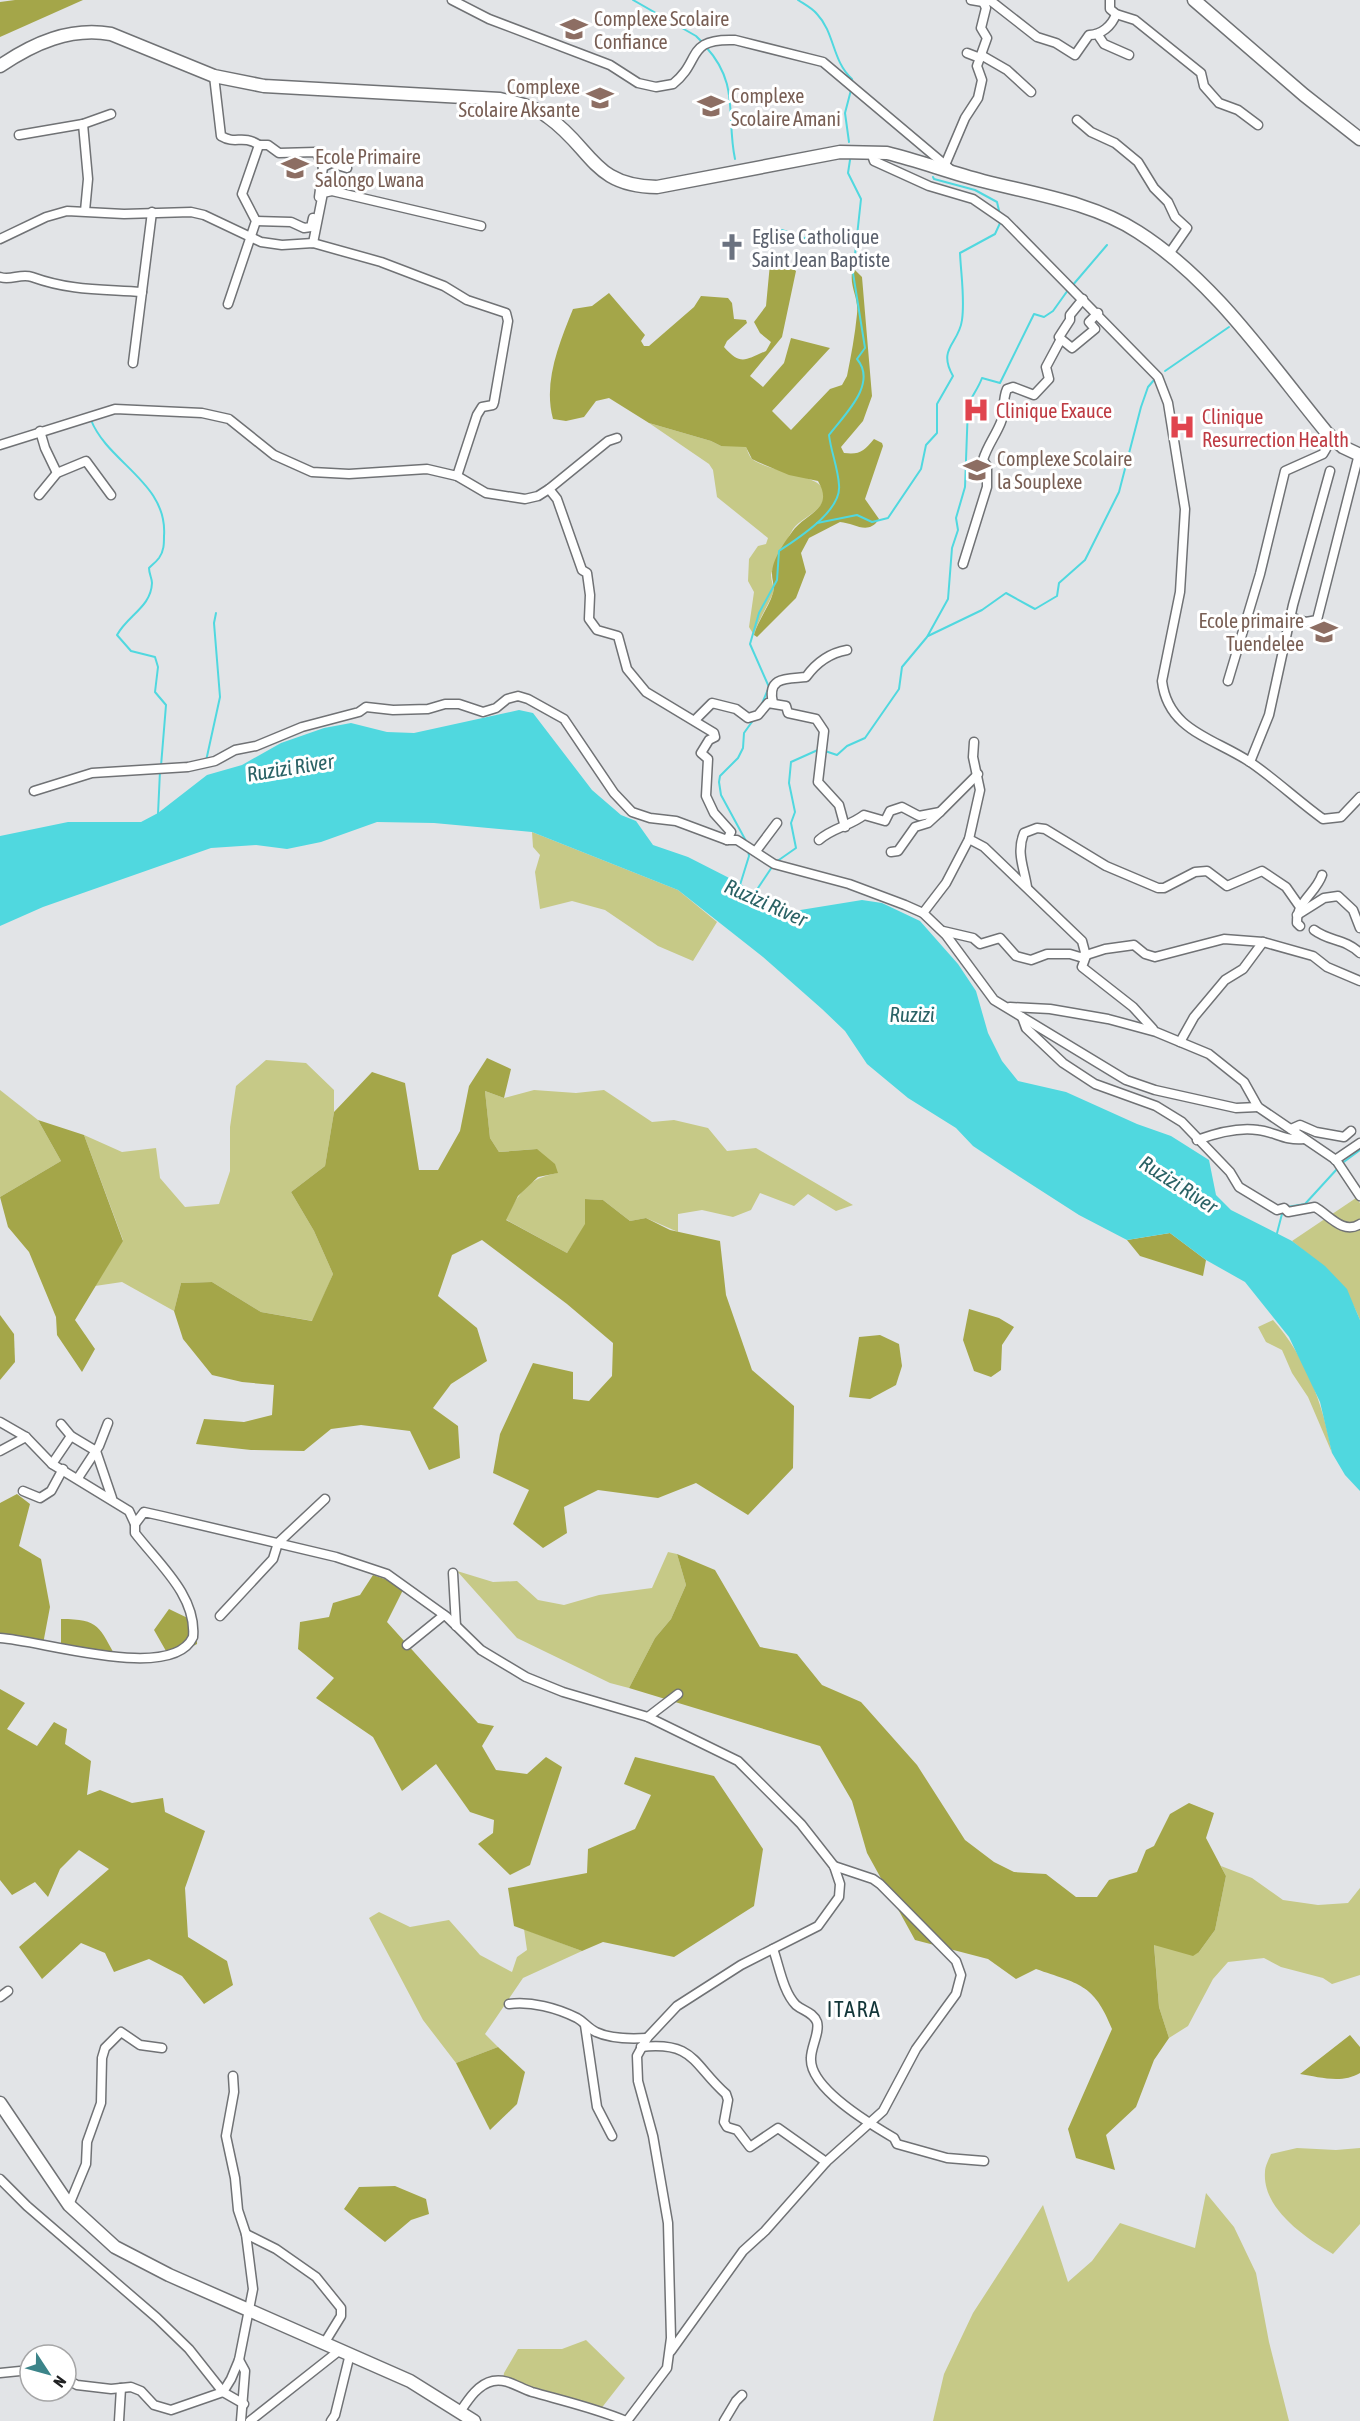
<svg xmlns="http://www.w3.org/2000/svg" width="1360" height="2421" viewBox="0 0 1360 2421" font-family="'Asap Condensed',sans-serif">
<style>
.green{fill:#c6c987}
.forest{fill:#a4a649}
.water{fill:#50d8df}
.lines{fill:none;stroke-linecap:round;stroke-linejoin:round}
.stream{stroke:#50d8df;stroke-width:2}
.minor-casing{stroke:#707275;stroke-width:11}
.highway-casing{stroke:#707275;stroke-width:15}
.minor{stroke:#fff;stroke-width:8}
.highway{stroke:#fff;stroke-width:12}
.labels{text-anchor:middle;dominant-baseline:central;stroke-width:6;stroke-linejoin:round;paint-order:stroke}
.education-label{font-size:20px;fill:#785e54;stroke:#fff;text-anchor:start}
.worship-label{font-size:20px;fill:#5b616d;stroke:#fff;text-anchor:start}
.health-label{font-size:20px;fill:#be3a42;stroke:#fff;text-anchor:start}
.water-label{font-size:21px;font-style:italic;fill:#2a6265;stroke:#fff}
.quarter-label{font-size:22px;letter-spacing:1.5px;fill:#133639;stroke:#fff}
</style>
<rect width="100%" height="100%" fill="#e2e4e7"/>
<g class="green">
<path d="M649,423L711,441L721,446H746C747,450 749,456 752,459C766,471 817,475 822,488C831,510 803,515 793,529C788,538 773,566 771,575C771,582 775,587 773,593C767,608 758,620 754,635L749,627L754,592L748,581L749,559L758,546L766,544L768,538L717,497L713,470L709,464Z"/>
<path d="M532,832L678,890L717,922L693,961L658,946L605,910L572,901L540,909L535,872L540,855L533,847Z"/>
<path d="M266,1060L306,1063L334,1090V1112L325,1166L291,1192L314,1231L333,1274L313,1321L261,1312L212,1282L181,1283L174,1311L122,1282L95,1286L123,1240L84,1135L122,1152L156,1148L160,1178L185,1207L219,1204L230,1171V1127L236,1086Z"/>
<path d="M0,1090L38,1120L61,1161L0,1197Z"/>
<path d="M534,1090L576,1093L604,1090L652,1122L674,1120L708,1128L727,1151L756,1148L853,1205L836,1211L808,1194L794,1206L760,1193L751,1210L733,1217L702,1210L678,1214V1232L646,1218L630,1221L603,1200L585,1199L586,1224L567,1253L505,1219C520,1193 526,1179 557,1173L536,1149L499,1152L490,1138L485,1091L504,1098Z"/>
<path d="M1356,1198L1360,1203V1320C1347,1286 1320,1263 1292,1241Z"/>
<path d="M1273,1320C1306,1357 1323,1404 1332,1453L1308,1397L1292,1373L1282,1350L1266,1342L1258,1327Z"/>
<path d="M668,1552L677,1554L686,1585L671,1619L655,1638L629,1688L610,1683L517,1638L457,1571L493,1582L517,1581L538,1600L564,1605L599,1595L652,1588Z"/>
<path d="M1221,1866L1252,1878L1283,1900L1318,1905L1348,1903L1360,1888V1975L1332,1984L1323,1978L1281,1967L1264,1958L1228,1962L1213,1979L1188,2026L1169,2038L1159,2007L1154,1944L1199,1952L1215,1930L1226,1876Z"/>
<path d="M379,1912L410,1927L449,1920L480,1955L512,1972L517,1957L527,1950L524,1929L582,1951L523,1978L485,2034L498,2047L456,2063L423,2020L369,1918Z"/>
<path d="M1297,2148L1336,2150L1360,2148V2224L1333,2254C1306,2238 1262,2209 1265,2172C1265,2166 1269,2159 1271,2154Z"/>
<path d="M1206,2193L1234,2227L1256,2273L1269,2342L1289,2421H933L944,2374L973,2313L1043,2205L1068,2282L1092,2261L1120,2223L1195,2248Z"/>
<path d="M586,2340L625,2378L600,2410L503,2380L504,2373L518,2349H562Z"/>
</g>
<g class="forest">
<path d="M15,0H83L0,37V2Z"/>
<path d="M771,253L796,271L782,337L750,376L763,387L784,363L791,338L830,348L772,411L791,430L830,389L842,385L847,376C851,356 855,335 857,314C859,296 848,286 853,268L862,277L872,396L863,421L841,447L844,453C860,455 864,451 874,439L882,443L883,446L865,499L879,519C868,536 855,523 840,522L809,538L801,553L806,572L796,598L757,637L754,635C758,620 769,607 773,593C775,587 772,580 772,574C772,560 784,543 792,532C805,513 835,510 818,481L789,475L758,462L752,459L746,447L721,446L711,441L649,423L609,398L596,401L584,417L566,421L553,419C543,382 559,344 573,309L592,306L609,293L645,335L641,341L644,346H649L694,307L701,296L728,298L732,303L734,319L746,320L747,323L727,341L724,347C741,366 745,360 766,351L771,342L760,333L754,322L766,306Z"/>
<path d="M487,1058L511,1069L504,1098L485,1091L490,1138L499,1152L537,1149L555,1164L558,1173L538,1177L518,1196L506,1220L567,1253L585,1224V1199L603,1200L630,1221L646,1218L670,1230L720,1241L726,1295L752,1370L794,1406L793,1468L748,1515L696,1483L658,1498L598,1490L564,1507L567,1533L543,1548L513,1524L529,1490L493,1473L500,1434L533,1363L573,1372V1399L589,1401L612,1376L613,1343L567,1304L482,1240L452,1255L438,1296L477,1328L487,1361L451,1384L433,1408L458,1426L460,1458L429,1470L410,1431L361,1425L331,1429L304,1451L251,1450L196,1444L204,1419L244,1422L272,1415L274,1385L242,1382L212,1375L183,1339L174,1311L181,1283L212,1282L261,1312L312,1321L333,1274L314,1231L291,1192L325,1166L334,1112L372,1072L405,1083L419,1170H438L460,1131L469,1086Z"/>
<path d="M38,1120L84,1135L123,1241L75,1320L95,1349L82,1372L57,1335L56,1317L29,1252L8,1227L0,1197L61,1161Z"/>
<path d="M1170,1233L1206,1260L1203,1276L1140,1256L1127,1240Z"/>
<path d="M969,1309L999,1318L1014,1327L1002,1345L1001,1370L991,1377L974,1371L963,1340Z"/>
<path d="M0,1315L14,1334L15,1362L0,1380Z"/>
<path d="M880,1335L899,1344L902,1366L896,1385L870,1399L849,1397L859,1337Z"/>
<path d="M17,1494L30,1504L19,1546L41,1559L50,1607L43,1644L0,1638V1503Z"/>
<path d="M677,1554L715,1570L760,1647L797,1654L822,1685L861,1702L917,1765L965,1840L994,1862L1014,1872L1046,1874L1076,1897H1097L1109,1880L1137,1872L1146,1850L1154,1846L1170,1814L1189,1803L1214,1813L1206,1838L1226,1876L1215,1930L1199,1952L1193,1956L1154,1945L1159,2007L1169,2038L1154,2060L1136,2107L1106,2135L1115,2170L1076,2158L1068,2129L1112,2029C1094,1983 1078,1984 1036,1969L1016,1979L988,1959L915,1940L867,1853L852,1801L820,1746L629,1688L655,1638L671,1619L686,1585Z"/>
<path d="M373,1575L405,1586L387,1622L478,1723L494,1726L482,1746L496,1770L527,1774L546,1757L562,1767L530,1865L510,1875L478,1844L493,1833L494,1820L470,1812L436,1764L402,1791L373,1737L316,1698L334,1678L298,1649L300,1622L329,1617L333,1603L360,1595Z"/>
<path d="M169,1609L196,1622L197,1644L167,1659L166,1651L154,1630Z"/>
<path d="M61,1619C100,1619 99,1627 117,1659L61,1647Z"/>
<path d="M0,1689L25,1703L7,1729L37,1746L54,1722L67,1729L65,1744L91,1761L87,1795L100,1790L132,1803L163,1798L165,1812L205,1831L185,1888L188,1937L227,1961L233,1985L204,2004L182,1976L149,1959L114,1972L105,1953L81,1943L42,1979L19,1947L109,1869L79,1850L60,1869L48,1897L35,1882L12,1895L0,1880Z"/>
<path d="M635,1757L714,1776L763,1849L754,1906L674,1957L603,1942L582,1951L514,1926L508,1888L587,1873L588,1849L635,1829L651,1795L624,1784Z"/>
<path d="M1350,2035L1360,2047V2073C1342,2084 1319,2077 1300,2074Z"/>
<path d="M498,2047L525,2072L517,2104L490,2130L456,2063Z"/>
<path d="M395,2186L426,2199L429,2214L411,2220L385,2242L344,2209L359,2187Z"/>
</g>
<path class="water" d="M519,710L533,713L592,790L621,815L636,821L653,845L688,857L741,884L769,905L788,912L862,900L882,903L920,921L958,964L976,991L988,1033L1002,1061L1018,1081L1066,1092L1137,1124L1171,1136L1209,1160L1216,1195L1231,1210L1292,1241L1325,1266L1347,1289L1354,1306L1360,1320V1491L1345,1475L1332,1453L1320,1402L1289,1337L1245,1282L1206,1260L1170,1233L1127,1240L1079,1215L1003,1166L973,1146L956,1128L908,1098L867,1064L845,1031L822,1009L763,957L678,890L532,832L434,823L377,822L321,842L287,849L256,845L211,848L43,907L0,926V836L68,822H141L158,813L207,775L242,765L281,743L324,728L351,723L387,732L414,733Z"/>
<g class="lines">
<g class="stream">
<path d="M633,0L696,36L702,42"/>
<path d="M798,0C804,4 812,8 817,14C835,33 832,61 852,79L853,85"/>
<path d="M706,47C740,84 726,117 735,159"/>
<path d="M849,142L845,113L851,90"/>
<path d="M933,177L934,179L975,190L997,202L1000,215"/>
<path d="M782,230L807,239L855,243"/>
<path d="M1072,286L1107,245"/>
<path d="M1165,371L1229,327"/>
<path d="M91,420C108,463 168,483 164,536C164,544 164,551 159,558C156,562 152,565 149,568C149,574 152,578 152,583C151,607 128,615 117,635L131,651L155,657L158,667L155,692L166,705L161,766"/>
<path d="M817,523L857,515L872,522L888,518L921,469L926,445L937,433V404L953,376C937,348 959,344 962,320C965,299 961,275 960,253L995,234L1001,221"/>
<path d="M928,636L982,610L1006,593L1035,609L1057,596L1059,583L1085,560L1119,492L1141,407L1148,387L1154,380"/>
<path d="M761,706L769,687L750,644L759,613L777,580L779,551C798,538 842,511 839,485C838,468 831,452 829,435C844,415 878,384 857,359L865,348L853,273L861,199L848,173L850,160"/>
<path d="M825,751L837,755L847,746L865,738L899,689L902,667L927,637L948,599L952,548L958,530L956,518L965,487L968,406C972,395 978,389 982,378L1000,383L1034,314L1044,317L1053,311L1068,290"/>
<path d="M206,761L220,697L214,623L216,613"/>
<path d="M158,814L160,771"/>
<path d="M746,841L721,795L719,782L720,776L738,758L743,748L744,733L754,719"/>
<path d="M776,862L796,848L791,823L795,812L789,783L791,762L820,749"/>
<path d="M740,885L749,856L748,850"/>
<path d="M752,897L772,867"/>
<path d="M1341,1164L1360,1150"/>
<path d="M1287,1207L1305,1204L1337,1169"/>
<path d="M1276,1237L1283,1210"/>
</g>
<defs>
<g id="minor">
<path d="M452,0L489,19L610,65L638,83L656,87L673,84C702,61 685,38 735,40L823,62L950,169"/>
<path d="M1110,0V9L1116,14L1135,20L1201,73L1204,86L1219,103L1238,110L1258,125"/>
<path d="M983,2L991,1L1037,37L1056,43L1075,55L1089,35C1101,35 1112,26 1116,14"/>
<path d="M1098,35L1104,44L1129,55"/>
<path d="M967,53L980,58"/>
<path d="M981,55L1007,70L1031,92"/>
<path d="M214,76L221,136C236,145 242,134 259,145L242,194L256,221L228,304"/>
<path d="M1077,120L1091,132L1115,143L1138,162L1154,188L1168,202L1175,217L1187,228L1169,254"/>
<path d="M83,124L88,179L85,211"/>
<path d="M19,135L83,124L111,114"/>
<path d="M259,145H268L279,153L316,152L323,167"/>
<path d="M871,152L874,161L929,186L973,199L1005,221L1158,377L1168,403L1185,509L1180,592L1162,681C1168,731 1214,738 1250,762C1275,779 1298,801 1323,819L1341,817L1360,797"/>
<path d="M945,165L965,118L978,98L982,80L977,66L987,38L981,28L986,8L983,2L971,0"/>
<path d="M319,197L323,167L331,163L347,168"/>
<path d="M256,221L291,222L304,228L311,227L313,218"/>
<path d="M0,239L46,217L67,211L124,214L191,212L204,215L261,242L282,245L313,243L381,262L444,286L467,300L506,313L508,321L494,402L493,405L482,407L477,415L457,476"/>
<path d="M313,243L323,193L332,191L481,226"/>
<path d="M0,277C10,281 21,273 32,277C71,291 101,289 142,292"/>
<path d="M1061,339L1059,337L1070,320V315L1083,299"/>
<path d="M133,363L152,212"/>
<path d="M40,431L45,448L57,473"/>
<path d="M0,445L115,409L202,413L229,419L274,455L312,472L349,474L427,469L457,476L486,493L525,499L538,496L549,489L608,441L617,438"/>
<path d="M549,489L557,499L582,570L587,573L590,595L589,619L597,630L618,636L627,669L646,692L714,733L715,737L709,740L701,753L708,759L706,796L714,813L731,832L727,840"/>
<path d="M39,495L57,473L86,461L111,495"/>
<path d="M963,564L987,487V466L983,460C987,446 996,435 1001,422C1005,413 1002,400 1007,389L1013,387L1034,395L1049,379L1046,367L1061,339L1072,348L1095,329L1089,322L1098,313"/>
<path d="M1290,617L1306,622L1317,620L1359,454"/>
<path d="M1228,681L1260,574L1285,471L1323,454L1326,449L1324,442L1327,433"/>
<path d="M773,703C766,675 790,679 806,677C816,663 830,653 847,650"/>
<path d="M695,720L712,703L736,709L748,718L758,715L768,703L786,706L788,713L816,719L824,731L818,782L839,805L845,827"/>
<path d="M974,742L973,757L980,790L969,839L984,847L1082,941L1086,956L1082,967L1133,1007L1153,1029"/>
<path d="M1250,762L1269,715L1293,605L1330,471"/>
<path d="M34,791L92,773L188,767L215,761L235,750L256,746L302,727L359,712L366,707L393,710L428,709L445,704H459L483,712L496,708L507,699L518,696L528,699L564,719L614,793L632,812L650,818L676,821L727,840H737L774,864L849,884L905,905L923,913L946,935L994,1000L1126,1080L1155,1090L1236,1108L1258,1107"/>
<path d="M819,840C832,828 850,826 864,815L885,821L890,811L902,807L919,816L940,812L978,774"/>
<path d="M756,851L777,823"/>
<path d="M891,852L898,851L915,827L928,823L940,812"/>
<path d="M1027,887C1024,867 1016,853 1024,833L1037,828L1045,829L1106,866L1158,888H1164L1195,872L1207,871L1227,886L1262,871L1286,887L1300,907"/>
<path d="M923,913L946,883L969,839"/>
<path d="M1297,915L1324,898L1338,896L1353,910L1360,928"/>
<path d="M1300,926L1297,923C1296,902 1316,893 1322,875"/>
<path d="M1314,930C1330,942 1344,938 1360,953"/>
<path d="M943,931L973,938L980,944L1000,938L1016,956L1031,960L1047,954H1070L1080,957L1105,949L1134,945L1145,954L1155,957L1224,939L1263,942L1313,956L1327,967L1360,981"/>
<path d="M1010,1007L1050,1009L1108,1019L1156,1032L1209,1054L1244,1082L1258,1107L1336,1160L1360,1196"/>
<path d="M1022,1017L1026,1028L1063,1063L1095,1084L1156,1106L1182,1122L1230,1172L1239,1187L1277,1210L1284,1208L1288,1212L1315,1207C1329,1215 1343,1235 1360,1224"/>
<path d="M1180,1042L1194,1017L1225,980L1243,969L1263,942"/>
<path d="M1291,1129L1300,1125L1316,1132L1344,1137L1351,1131"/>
<path d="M1197,1140C1216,1133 1239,1127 1258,1130C1276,1132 1284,1141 1304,1139"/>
<path d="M1335,1160L1360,1143"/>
<path d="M0,1422L26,1437L52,1464L129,1511L135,1524"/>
<path d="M61,1424L71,1436L96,1451L112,1498"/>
<path d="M0,1451L26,1437"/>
<path d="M52,1464L71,1436"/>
<path d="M78,1478L99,1446L108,1423"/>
<path d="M23,1491L40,1498L51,1491L63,1469"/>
<path d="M453,1573L456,1626"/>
<path d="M220,1616L273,1559L278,1543L325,1499"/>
<path d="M0,1638C41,1640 172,1683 193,1637C197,1596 158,1563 135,1533V1524L144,1512L162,1516L336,1557L387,1574L447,1617L481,1650L526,1677L563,1692L648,1717L738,1761L801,1824L834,1866L840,1884L839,1897L818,1926L741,1965L677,2006L647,2038L637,2056L638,2081L653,2136L668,2223L671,2338L667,2368L627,2421"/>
<path d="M407,1645L444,1615"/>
<path d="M648,1717L678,1694"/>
<path d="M773,1949C779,1965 783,1992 796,2005C803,2011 813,2012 817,2022C820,2032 811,2047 811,2058C809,2088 870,2124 894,2138L897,2144L947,2158L984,2161"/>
<path d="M0,1997L8,1991"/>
<path d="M509,2004C531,2001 557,2008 577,2018C584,2022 589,2029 596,2032C611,2039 631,2039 647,2038"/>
<path d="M585,2025L597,2107L612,2136"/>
<path d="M641,2047C695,2041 693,2065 726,2094L728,2100L724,2122L727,2127L737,2130L750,2147L778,2128L826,2162"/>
<path d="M0,2179L27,2206L157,2318L189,2349L223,2392L244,2404"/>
<path d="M69,2205L86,2164L87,2142L101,2103L102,2058L105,2048L121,2032L140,2045L162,2048"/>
<path d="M246,2234L276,2249L316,2277L341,2308V2316L325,2342"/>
<path d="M671,2351L743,2251L765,2231L826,2162L883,2111L916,2049L956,1994L961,1975L956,1961L880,1884L873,1879L834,1866"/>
<path d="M239,2360L245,2371L241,2421"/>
<path d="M0,2373L30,2370"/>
<path d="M66,2379L77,2385L111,2389L131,2387L141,2391L154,2405L171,2410L223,2392L231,2379L239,2360L253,2289L246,2234L238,2210L235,2178L226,2136L234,2092L233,2076"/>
<path d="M460,2412C468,2400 478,2384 493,2381C507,2378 519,2388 532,2392C564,2401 595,2408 626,2421"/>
<path d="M119,2421L121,2388"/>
<path d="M250,2421L340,2350"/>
<path d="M331,2421L335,2415L350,2354"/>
<path d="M724,2421L736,2401L742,2395"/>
</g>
<g id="highway">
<path d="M1194,0L1304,95L1360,139"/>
<path d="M0,66C34,43 70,27 111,34L214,76L264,86L500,99C516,103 534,106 548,117C593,149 592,186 657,187L840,152L887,153C920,161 951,173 983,181C1034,194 1094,203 1138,232C1215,281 1270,364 1327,433L1343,447L1360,455"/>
<path d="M0,2103L69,2205L115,2247L169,2275L410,2381L474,2421"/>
</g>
</defs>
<use href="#minor" class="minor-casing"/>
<use href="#highway" class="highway-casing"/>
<use href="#minor" class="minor"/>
<use href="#highway" class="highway"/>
</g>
<defs>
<symbol id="school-bare" viewBox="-9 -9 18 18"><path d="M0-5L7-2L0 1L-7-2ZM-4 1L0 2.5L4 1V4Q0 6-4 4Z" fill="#8d6e63" stroke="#fff" stroke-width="2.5" paint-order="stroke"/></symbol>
<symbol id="church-bare" viewBox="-9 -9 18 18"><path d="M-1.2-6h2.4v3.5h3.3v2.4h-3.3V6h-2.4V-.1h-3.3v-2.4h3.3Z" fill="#6b7280" stroke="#fff" stroke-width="2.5" paint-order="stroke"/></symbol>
<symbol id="hospital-bare" viewBox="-9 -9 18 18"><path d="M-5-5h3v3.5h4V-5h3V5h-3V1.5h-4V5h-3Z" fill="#e0444e" stroke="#fff" stroke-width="2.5" paint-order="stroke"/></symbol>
</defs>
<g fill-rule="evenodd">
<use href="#school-bare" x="555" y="10" width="38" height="38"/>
<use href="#school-bare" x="581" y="79" width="38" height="38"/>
<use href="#school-bare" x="692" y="87" width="38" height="38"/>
<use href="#school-bare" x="276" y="149" width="38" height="38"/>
<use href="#church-bare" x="713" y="228" width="38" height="38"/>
<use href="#hospital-bare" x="957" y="391" width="38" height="38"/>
<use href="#hospital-bare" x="1163" y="408" width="38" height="38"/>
<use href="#school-bare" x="958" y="451" width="38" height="38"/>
<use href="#school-bare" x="1305" y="613" width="38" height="38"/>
</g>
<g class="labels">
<g class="education-label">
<text x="594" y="18">Complexe Scolaire<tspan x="594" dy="23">Confiance</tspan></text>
<text x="580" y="86" text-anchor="end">Complexe<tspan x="580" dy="23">Scolaire Aksante</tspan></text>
<text x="731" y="95">Complexe<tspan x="731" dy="23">Scolaire Amani</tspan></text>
<text x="315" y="156">Ecole Primaire<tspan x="315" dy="23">Salongo Lwana</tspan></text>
<text x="997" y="458">Complexe Scolaire<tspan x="997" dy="23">la Souplexe</tspan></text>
<text x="1304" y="620" text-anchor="end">Ecole primaire<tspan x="1304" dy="23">Tuendelee</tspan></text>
</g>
<g class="worship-label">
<text x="752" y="236">Eglise Catholique<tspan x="752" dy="23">Saint Jean Baptiste</tspan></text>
</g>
<g class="health-label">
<text x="996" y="410">Clinique Exauce</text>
<text x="1202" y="416">Clinique<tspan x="1202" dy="23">Resurrection Health</tspan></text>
</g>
<g class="water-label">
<text transform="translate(290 767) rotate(-9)">Ruzizi River</text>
<text transform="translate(766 902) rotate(24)">Ruzizi River</text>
<text x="912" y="1014">Ruzizi</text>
<text transform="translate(1179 1184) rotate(33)">Ruzizi River</text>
</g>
<g class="quarter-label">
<text x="854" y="2009">ITARA</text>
</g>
</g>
<g transform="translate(48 2373) rotate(126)"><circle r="28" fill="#ffffff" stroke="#a6a6a7" stroke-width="1.5"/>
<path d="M0-4.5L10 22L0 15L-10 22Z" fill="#3c8489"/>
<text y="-9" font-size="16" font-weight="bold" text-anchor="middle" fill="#202122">N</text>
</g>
</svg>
